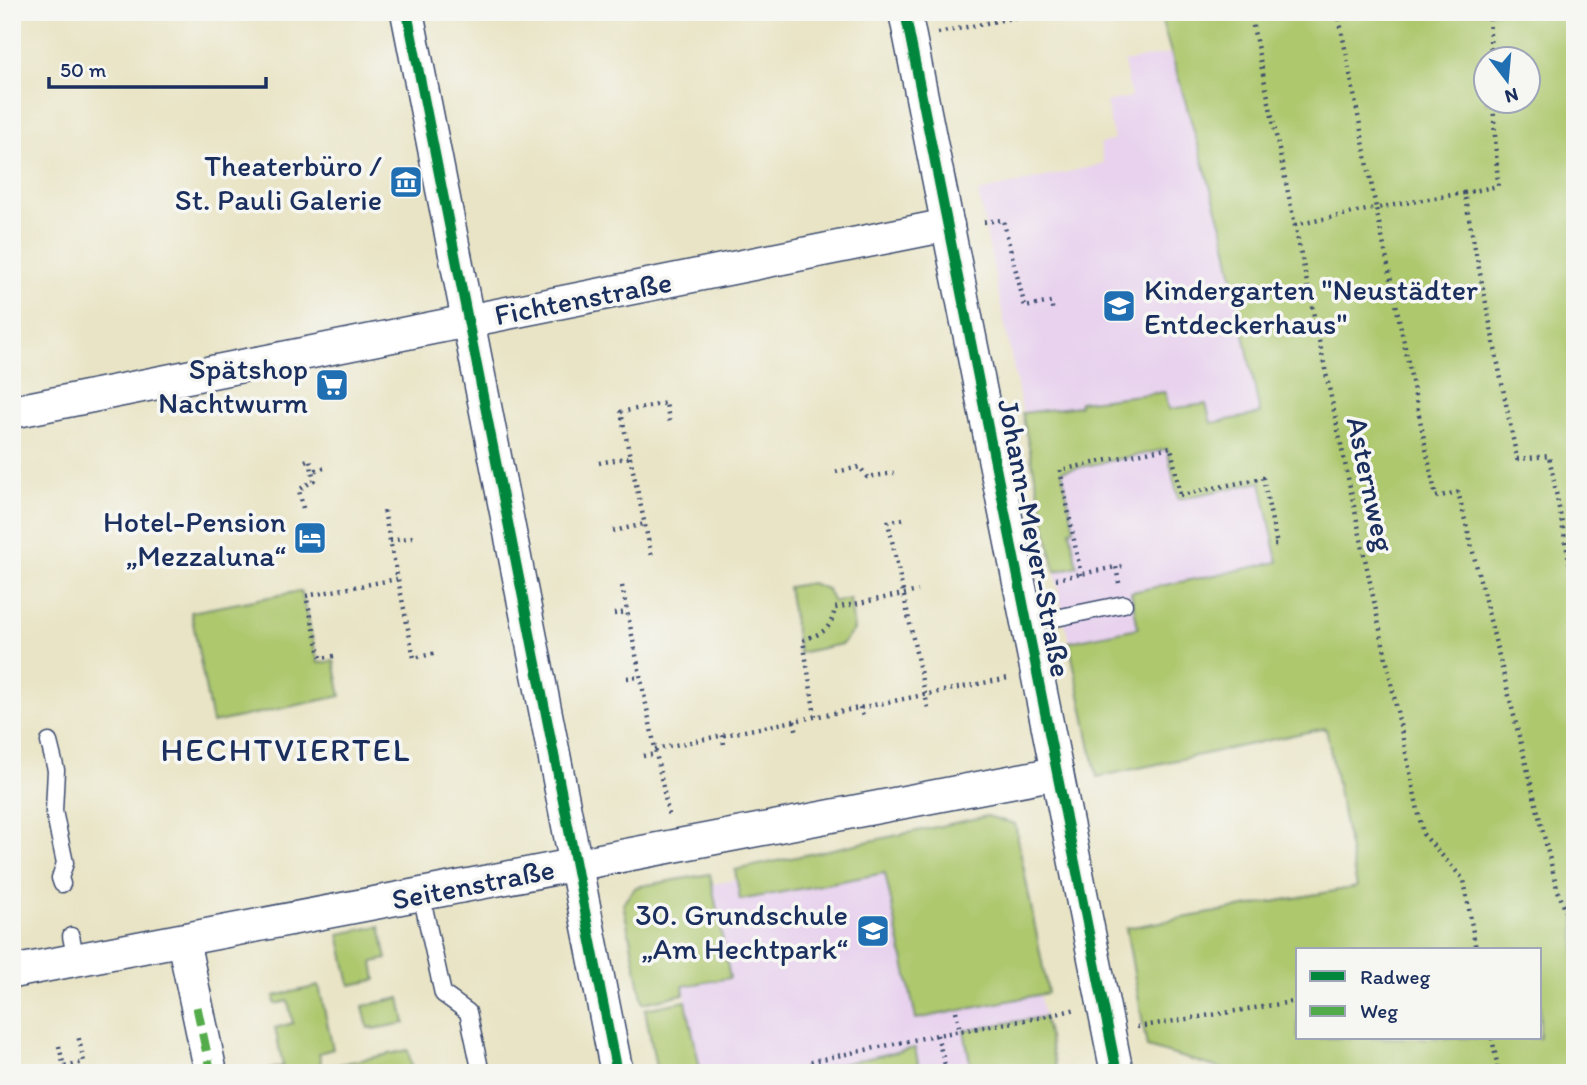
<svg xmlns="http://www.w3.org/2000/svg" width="1587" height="1085" viewBox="0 0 1587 1085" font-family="Itim,sans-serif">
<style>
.built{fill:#e8d2ee}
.green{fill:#aec86e;stroke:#647c66;stroke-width:2;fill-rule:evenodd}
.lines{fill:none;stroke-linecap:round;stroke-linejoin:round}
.service-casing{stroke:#3a4a6d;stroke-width:19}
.minor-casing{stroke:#3a4a6d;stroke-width:35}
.path{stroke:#3a4a6d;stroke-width:4.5;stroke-dasharray:2 5;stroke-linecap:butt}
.service{stroke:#fff;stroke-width:16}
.minor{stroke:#fff;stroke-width:32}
.quiet{stroke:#52ab49;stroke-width:9;stroke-dasharray:18 9;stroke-linecap:butt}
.cycleway-casing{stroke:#f6f6f2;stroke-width:15}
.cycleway{stroke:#00873e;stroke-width:10}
.labels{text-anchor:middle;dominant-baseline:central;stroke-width:7;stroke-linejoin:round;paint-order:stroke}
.poi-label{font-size:30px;fill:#1b2f5e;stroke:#f6f6f2;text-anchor:end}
.street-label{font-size:30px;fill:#1b2f5e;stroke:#f6f6f2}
.quarter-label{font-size:33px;letter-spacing:2px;fill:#1b2f5e;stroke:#f6f6f2}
</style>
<rect width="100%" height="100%" fill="#f6f6f2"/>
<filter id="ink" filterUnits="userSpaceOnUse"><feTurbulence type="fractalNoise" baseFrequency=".0143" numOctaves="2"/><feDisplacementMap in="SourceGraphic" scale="14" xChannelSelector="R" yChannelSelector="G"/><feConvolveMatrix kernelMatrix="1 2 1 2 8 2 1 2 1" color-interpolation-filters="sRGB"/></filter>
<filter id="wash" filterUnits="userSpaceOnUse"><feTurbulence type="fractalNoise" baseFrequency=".00686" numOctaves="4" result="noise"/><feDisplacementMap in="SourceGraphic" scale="28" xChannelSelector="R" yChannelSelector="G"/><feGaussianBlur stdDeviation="1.57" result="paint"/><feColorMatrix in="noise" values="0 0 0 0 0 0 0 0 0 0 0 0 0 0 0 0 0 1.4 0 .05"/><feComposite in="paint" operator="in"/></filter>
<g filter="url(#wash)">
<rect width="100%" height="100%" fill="#e9e4c5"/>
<g class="built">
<path d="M1171,53L1224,233L1252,379L1299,595L1069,642L978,192L1104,164L1100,144L1114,140L1106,102L1131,97L1124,62Z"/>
<path d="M989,834L1006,844L1057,1073H701L683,986L729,978L712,884Z"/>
</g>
<g class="green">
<path d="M1159,12H1575V1073H1236L1147,1047L1126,928L1357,887L1326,728L1097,777L1069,642L1138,628L1131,592L1278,562L1261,482L1178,499L1167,449L1062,471L1074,529L1070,530L1077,566L1055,572L1022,413L1079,406L1080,402L1165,392L1169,409L1206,404L1211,423L1260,414L1224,233ZM1486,60H1528V102H1486ZM1298,950H1540V1038H1298Z"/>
<path d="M811,583L827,589L834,602L850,599L854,630L842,644L799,653L788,587Z"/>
<path d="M301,591L318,663L334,661L341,696L212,723L191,612Z"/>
<path d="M987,816L1015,824L1048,993L916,1019L885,873L740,900L735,870Z"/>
<path d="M710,874L730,978L683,986L684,994L643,1003L623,903L636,887Z"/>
<path d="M380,926L387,959L373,962L376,980L350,985L339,934Z"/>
<path d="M319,986L333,1049L319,1053L322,1068L408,1050L413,1073H256L283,1066L275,1028L293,1023L288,1001L275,1004L274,996Z"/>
<path d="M400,998L405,1023L373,1029V1027L368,1028L363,1006Z"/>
<path d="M686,1001L701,1073H657L645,1009Z"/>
<path d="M1044,1017L1057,1073H972L964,1030Z"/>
<path d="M915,1048L920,1073H828L827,1067Z"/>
</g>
</g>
<g filter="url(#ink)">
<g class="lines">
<defs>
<g id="service">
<path d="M1027,624L1124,604"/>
<path d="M49,742L56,770L54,811L65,863L60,878L62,884"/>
<path d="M421,894L443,994L468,1012L481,1073"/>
<path d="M71,936L76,960"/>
</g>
<g id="minor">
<path d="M407,12L617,1073"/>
<path d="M905,12L1117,1073"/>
<path d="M12,412L948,225"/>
<path d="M183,940L211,1073"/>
<path d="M12,972L1057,773"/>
</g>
</defs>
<use href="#service" class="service-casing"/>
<use href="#minor" class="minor-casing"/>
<g class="path">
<path d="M1250,12L1423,834L1464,880L1476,950"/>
<path d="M1338,12L1376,208L1464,193L1517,459L1549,456L1575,591"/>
<path d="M1489,12L1491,60"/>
<path d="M938,33L1041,12"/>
<path d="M1464,193L1498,186L1493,102"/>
<path d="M984,222L1003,220L1025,307L1051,302L1053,313"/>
<path d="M1295,225L1376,208L1436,497L1458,492L1557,888L1575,936"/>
<path d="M630,457L652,557"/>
<path d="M305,461L310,459L312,471"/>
<path d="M599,463L630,457L621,412L666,403L670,425"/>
<path d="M836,472L860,467L867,477L894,473"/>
<path d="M1180,495L1263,478L1277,545H1274"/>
<path d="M303,508L299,490L314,480L312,471L324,468"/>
<path d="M384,511L414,658L437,653"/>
<path d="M903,519L888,522L928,708"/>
<path d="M613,531L645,524"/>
<path d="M390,541L413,537"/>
<path d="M12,557L18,558"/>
<path d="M1081,575L1060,470L1171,447L1180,495L1177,496"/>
<path d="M1056,579L1116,567"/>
<path d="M1119,583L1116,567L1122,566"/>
<path d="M622,586L669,817"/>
<path d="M614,614L627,612"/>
<path d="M334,656L321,658L306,596L397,579"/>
<path d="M627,678L640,677"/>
<path d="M860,707L864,720"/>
<path d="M815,716L803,640C823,633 831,630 835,608L918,591"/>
<path d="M794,721L797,733"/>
<path d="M723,735L724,746"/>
<path d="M655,749L1008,678"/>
<path d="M643,756L656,754"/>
<path d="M956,1011L960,1031"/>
<path d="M1137,1027L1298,1001"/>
<path d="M937,1035L947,1073"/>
<path d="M1492,1038L1499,1073"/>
<path d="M59,1046L64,1067"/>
<path d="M65,1073L64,1067L84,1062L78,1035"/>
<path d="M810,1073L808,1062L937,1035L1044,1017L1076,1009"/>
</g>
<use href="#service" class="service"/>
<use href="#minor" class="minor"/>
<path class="quiet" d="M197,1007L211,1073"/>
<defs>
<g id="cycleway">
<path d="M407,12L617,1073"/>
<path d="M905,12L1117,1073"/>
</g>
</defs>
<use href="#cycleway" class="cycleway-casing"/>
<use href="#cycleway" class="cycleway"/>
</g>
</g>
<defs>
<symbol id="museum-square" viewBox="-11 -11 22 22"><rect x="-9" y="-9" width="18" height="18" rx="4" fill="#1f6fb2" stroke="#f6f6f2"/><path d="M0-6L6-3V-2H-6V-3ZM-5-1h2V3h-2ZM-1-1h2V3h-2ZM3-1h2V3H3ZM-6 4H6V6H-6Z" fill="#fff"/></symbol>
<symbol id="school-square" viewBox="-11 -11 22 22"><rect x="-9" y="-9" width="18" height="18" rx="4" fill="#1f6fb2" stroke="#f6f6f2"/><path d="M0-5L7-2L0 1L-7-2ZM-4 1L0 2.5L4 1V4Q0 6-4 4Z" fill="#fff"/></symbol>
<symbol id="supermarket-square" viewBox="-11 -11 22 22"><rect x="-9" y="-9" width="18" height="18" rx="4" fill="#1f6fb2" stroke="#f6f6f2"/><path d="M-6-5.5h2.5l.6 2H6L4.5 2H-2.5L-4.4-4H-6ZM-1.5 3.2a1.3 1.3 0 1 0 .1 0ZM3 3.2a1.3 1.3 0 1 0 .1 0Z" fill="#fff"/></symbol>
<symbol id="hotel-square" viewBox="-11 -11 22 22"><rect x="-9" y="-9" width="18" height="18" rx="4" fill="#1f6fb2" stroke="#f6f6f2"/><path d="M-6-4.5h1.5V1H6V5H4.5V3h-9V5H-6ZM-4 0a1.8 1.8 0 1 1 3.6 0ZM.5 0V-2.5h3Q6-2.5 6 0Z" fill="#fff"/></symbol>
</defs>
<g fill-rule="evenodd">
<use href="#museum-square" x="387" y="163" width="38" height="38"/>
<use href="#school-square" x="1100" y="287" width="38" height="38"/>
<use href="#supermarket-square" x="313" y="366" width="38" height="38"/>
<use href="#hotel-square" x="291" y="519" width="38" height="38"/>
<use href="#school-square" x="854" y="912" width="38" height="38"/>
</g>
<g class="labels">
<g class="poi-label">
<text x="382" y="165">Theaterbüro /<tspan x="382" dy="34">St. Pauli Galerie</tspan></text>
<text x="1144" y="289" text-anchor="start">Kindergarten "Neustädter<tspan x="1144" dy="34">Entdeckerhaus"</tspan></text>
<text x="308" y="368">Spätshop<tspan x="308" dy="34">Nachtwurm</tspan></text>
<text x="286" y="521">Hotel-Pension<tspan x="286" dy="34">„Mezzaluna“</tspan></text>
<text x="848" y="914">30. Grundschule<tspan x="848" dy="34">„Am Hechtpark“</tspan></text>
</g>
<g class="street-label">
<text transform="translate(583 298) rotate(-11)">Fichtenstraße</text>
<text transform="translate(1371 484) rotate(78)">Asternweg</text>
<text transform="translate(1035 538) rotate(79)">Johann-Meyer-Straße</text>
<text transform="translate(473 884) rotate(-11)">Seitenstraße</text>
</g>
<g class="quarter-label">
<text x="286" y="749">HECHTVIERTEL</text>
</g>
</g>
<rect width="1587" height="1085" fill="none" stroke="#f6f6f2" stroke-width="42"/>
<rect x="1296" y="948" width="245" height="91" fill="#f6f6f2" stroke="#9ea6b7" stroke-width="2"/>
<rect x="1310" y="971" width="35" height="10" fill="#00873e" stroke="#9ea6b7" stroke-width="2"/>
<text x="1360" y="984" font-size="21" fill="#1b2f5e">Radweg</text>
<rect x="1310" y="1006" width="35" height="10" fill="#52ab49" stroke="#9ea6b7" stroke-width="2"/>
<text x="1360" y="1018" font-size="21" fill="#1b2f5e">Weg</text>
<g transform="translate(1507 80) rotate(164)"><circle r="33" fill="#f6f6f2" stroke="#9ea6b7" stroke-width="2"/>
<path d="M0-5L12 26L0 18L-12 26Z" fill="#1f6fb2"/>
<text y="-10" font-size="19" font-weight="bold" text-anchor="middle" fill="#1b2f5e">N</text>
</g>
<path d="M49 77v10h217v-10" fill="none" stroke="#1b2f5e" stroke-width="3.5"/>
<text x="60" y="77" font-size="21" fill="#1b2f5e" stroke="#f6f6f2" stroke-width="5" paint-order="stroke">50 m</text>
</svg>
